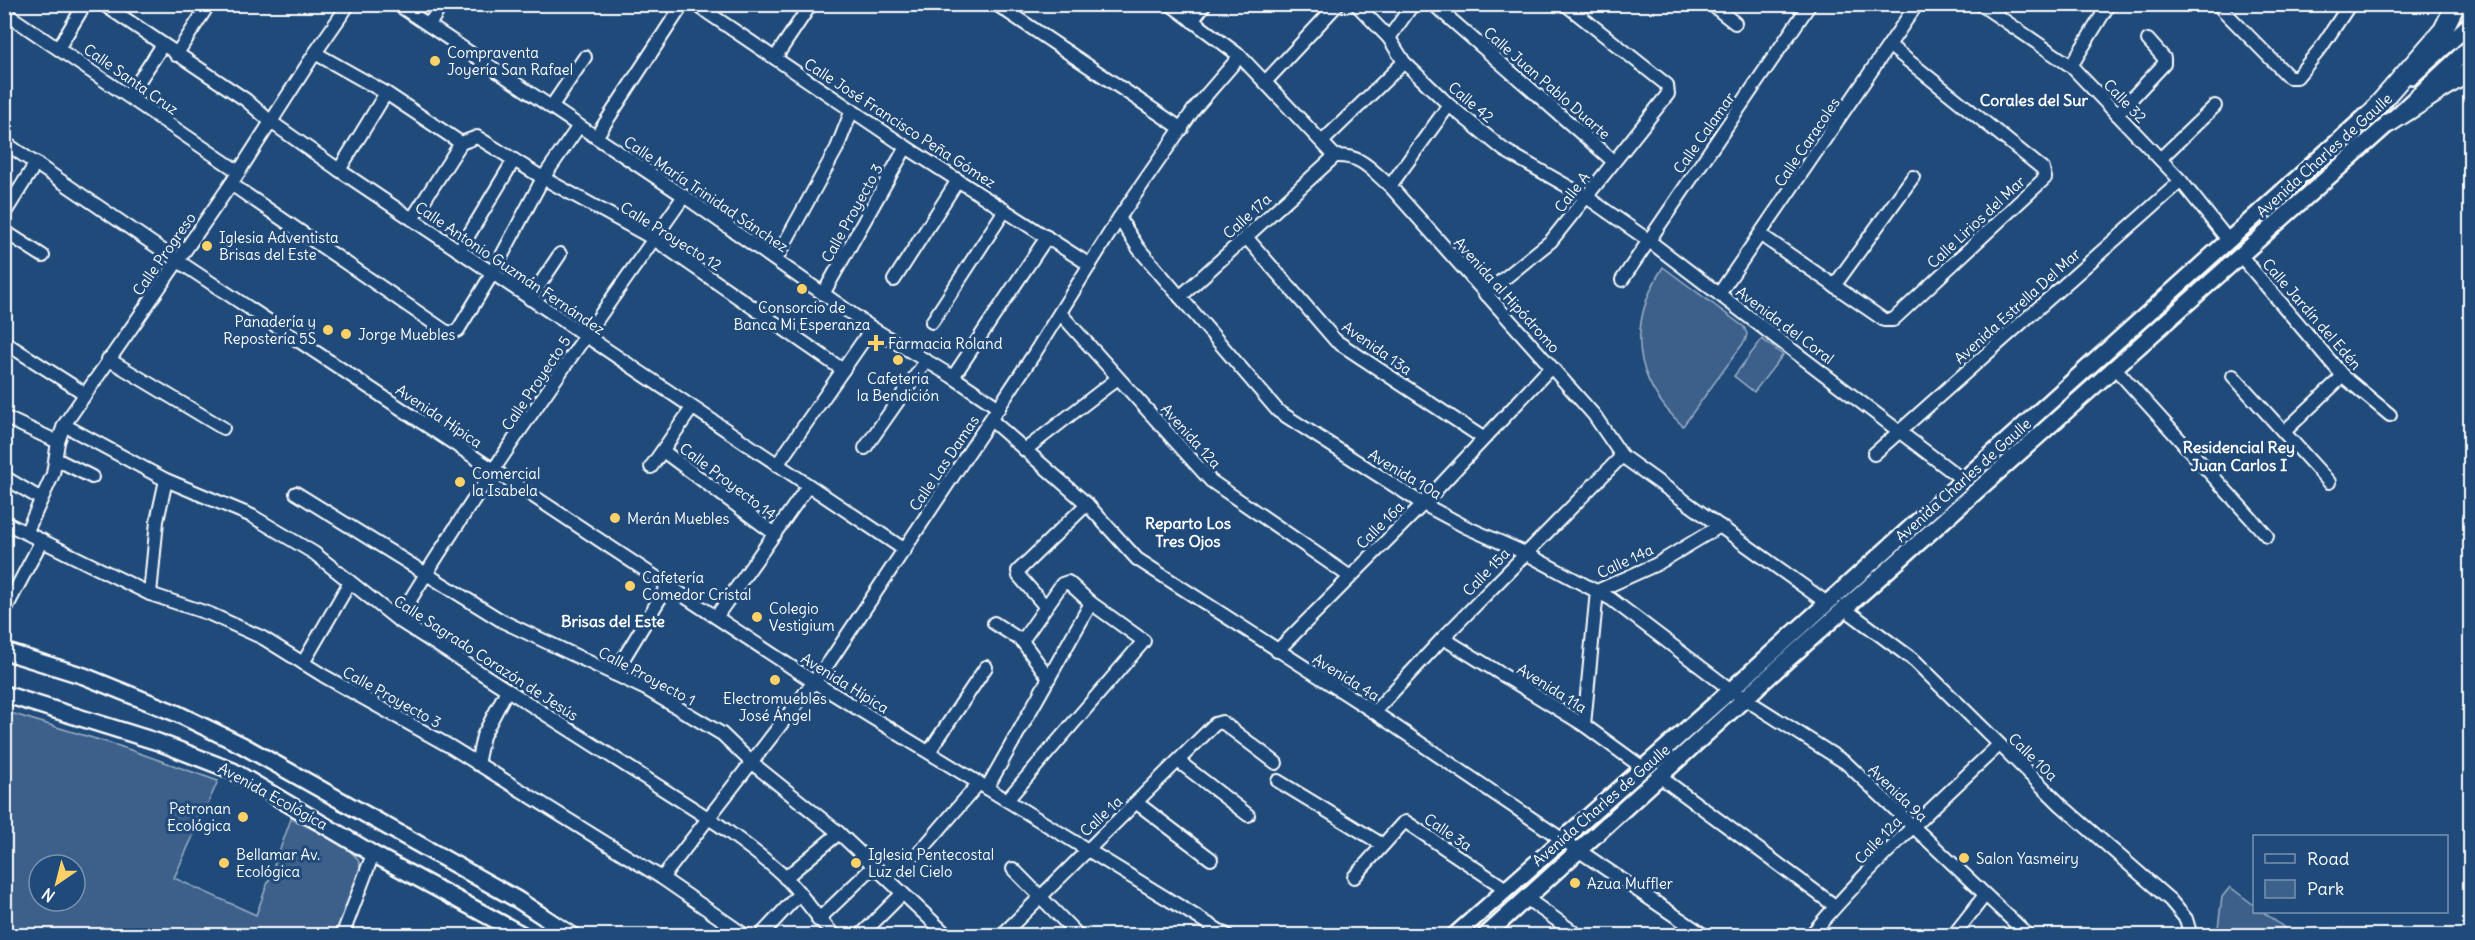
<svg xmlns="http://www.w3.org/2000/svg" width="2475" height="940" viewBox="0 0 2475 940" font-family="Delius,sans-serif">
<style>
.green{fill:#3c618b;stroke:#9eb0c5;stroke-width:1.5;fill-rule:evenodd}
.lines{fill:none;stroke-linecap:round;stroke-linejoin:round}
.minor-casing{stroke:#fff;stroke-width:16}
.major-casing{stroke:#fff;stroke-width:20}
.highway-casing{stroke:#fff;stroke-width:22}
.minor{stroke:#1f4a7a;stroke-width:12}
.major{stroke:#1f4a7a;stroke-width:15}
.highway{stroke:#1f4a7a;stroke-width:18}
.poi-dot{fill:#ffd166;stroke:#1f4a7a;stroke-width:2}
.labels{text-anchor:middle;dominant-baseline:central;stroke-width:6;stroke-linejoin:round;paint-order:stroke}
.poi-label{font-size:15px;fill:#fff;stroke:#1f4a7a;text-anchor:start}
.street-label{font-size:15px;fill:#fff;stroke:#1f4a7a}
.neighbourhood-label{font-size:16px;font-weight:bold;fill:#fff;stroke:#1f4a7a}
</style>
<rect width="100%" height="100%" fill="#1f4a7a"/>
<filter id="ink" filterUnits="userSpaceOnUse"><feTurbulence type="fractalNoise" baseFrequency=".0167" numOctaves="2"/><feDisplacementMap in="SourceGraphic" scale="12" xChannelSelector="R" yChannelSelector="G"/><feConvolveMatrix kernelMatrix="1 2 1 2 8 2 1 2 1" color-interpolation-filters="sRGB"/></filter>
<g filter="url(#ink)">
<g class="green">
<path d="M1663,267L1744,327L1747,334L1745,341L1683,426C1632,380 1627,324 1663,267Z"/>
<path d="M1762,339L1783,355L1754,392L1734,376Z"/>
<path d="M4,711L119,746L218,781L174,878L256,915L291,819C307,827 357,847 360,865C362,878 340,921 335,935H5ZM39,865H75V901H39Z"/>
<path d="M2230,887L2254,905V912H2263L2294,935H2217L2222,897Z"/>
</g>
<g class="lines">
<defs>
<g id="minor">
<path d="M103,4L246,100L271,122L339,170L905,550"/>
<path d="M397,4L684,196L872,328L953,377L999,408"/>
<path d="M695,4L906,147L1090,265"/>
<path d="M996,4L1182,129"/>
<path d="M1170,4L1240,56L1335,156C1362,155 1370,169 1390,186L1594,415L1622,456L1827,603"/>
<path d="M1356,4L1389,38L1404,62L1449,105L1504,150L1588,198L1648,240L1963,480"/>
<path d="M1433,4L1613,161"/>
<path d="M1711,4L1735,23"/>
<path d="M1980,4L2071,66L2181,181L2228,240"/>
<path d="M2217,4L2289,77H2297L2320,49L2350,4"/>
<path d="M4,12L239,172"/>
<path d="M1192,21L1205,4"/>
<path d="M429,25L442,4"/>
<path d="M1389,38L1413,4"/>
<path d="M59,47L85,4"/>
<path d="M315,53L386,93L461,143"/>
<path d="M176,55L209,4"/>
<path d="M775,58L811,4"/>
<path d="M2071,66L2109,4"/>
<path d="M1266,81L1338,4"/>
<path d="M129,96L162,46"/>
<path d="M551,107L585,57"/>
<path d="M2117,114L2164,64V58L2148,40"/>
<path d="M596,137L683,4"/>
<path d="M4,142L178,261L814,682L1228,936"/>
<path d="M1322,142L1404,62"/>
<path d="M2160,159L2215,106"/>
<path d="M339,170L386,93"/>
<path d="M231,184L445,331L452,333L458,330L492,274L543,178L579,126"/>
<path d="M1390,186L1449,105"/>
<path d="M4,214L36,163"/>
<path d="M1119,218L1139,249L1278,411L1423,504L1466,527L1525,553L1611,599L1731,690L1846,763L2029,936"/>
<path d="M412,219L461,143L477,137L543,178L654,239L843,370"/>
<path d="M4,231L43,256"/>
<path d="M1761,235L1884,320H1893L2045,178L2043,169L1890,46"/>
<path d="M1246,237L1336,341L1483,438"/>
<path d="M459,251L514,160"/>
<path d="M2240,255L2343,376L2390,415"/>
<path d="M776,259L837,148L852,110"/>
<path d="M894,280L958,180"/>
<path d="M1622,280L1810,4"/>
<path d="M1834,286L1913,177"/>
<path d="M823,294L906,147"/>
<path d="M1485,294L1551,241L1668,94L1667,85L1565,4"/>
<path d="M1719,294L1917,4"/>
<path d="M1180,297L1335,156"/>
<path d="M530,299L560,254"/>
<path d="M1060,313L1211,481L1349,576"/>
<path d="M932,322L1005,210"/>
<path d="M4,342L84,393"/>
<path d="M108,359L223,428"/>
<path d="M2115,368L2267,536"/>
<path d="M2233,376L2329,482"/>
<path d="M953,377L1047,237"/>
<path d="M4,417L58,442"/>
<path d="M991,420L1087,504L1137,559L1374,712L1705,936"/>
<path d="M64,425L166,480L252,516L314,553L398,620L719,825C742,842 765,858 786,878C804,896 816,918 835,936"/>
<path d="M2284,432L2343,376"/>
<path d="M865,448L926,361"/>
<path d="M1025,450L1118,378"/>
<path d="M663,451L775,534"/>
<path d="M1874,454L2181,181"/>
<path d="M56,459L92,477"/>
<path d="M777,465L872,328"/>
<path d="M651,467L692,408"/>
<path d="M4,477L41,499"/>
<path d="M296,493L502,621L646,689L722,734L752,763L839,833L948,936"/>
<path d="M4,522L150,594L210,614L263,638L324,676L451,747L662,878L746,936"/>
<path d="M27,531L53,474L58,442L64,425L231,184L315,53L349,4"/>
<path d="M150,594L157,521L166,480"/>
<path d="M1045,606L1019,576L1018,571L1087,504"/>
<path d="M1845,609L1915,661L2061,805L2170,900L2186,919L2191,936"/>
<path d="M4,612L42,540"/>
<path d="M716,617L808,486"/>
<path d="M398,620C485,474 587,335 684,196"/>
<path d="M994,623L1022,641"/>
<path d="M1443,638L1584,725L1643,768"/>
<path d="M1277,651L1423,504L1551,367"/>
<path d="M303,663L350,582"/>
<path d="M614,674L668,585"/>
<path d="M1374,712L1443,638L1622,456"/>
<path d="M1584,725L1597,591L1657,564L1720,526"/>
<path d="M929,752L986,667"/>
<path d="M1178,761L1248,815"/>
<path d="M477,764L483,736L507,690"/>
<path d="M1659,776L1835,906"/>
<path d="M1278,781L1383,845"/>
<path d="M987,788L1091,603"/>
<path d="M1007,800L1144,641L1091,603L1068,582L1062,584L1022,641L1049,678"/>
<path d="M1137,803L1211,859"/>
<path d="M919,853L979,783"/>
<path d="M1013,869L1079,936"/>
<path d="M1354,877L1403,823L1406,822L1506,889"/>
<path d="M662,878L830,661L1034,354L1119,218L1195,108L1240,56"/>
<path d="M785,878L839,833"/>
<path d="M1526,898L1579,936"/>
<path d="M818,920L874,866"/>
<path d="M342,936L373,854"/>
<path d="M760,936L800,893"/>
<path d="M860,936L902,894"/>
<path d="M1001,936L1215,724L1222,722L1276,763"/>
<path d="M1810,936C1868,867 1934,806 1999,745"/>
<path d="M1953,936L1985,895"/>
</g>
<g id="major">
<path d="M2412,76L2470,24"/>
<path d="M4,651L84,676L178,714L242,745L518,900L573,936"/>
<path d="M4,694L158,742L233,771L373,854L525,936"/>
<path d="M1454,936L1731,690L2385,99"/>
<path d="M1485,936L1787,660L2389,123L2470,47"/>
</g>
<g id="highway">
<path d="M2377,106L2443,30L2456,4"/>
<path d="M2389,123L2470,71"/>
</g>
</defs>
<use href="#minor" class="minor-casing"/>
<use href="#major" class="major-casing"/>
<use href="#highway" class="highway-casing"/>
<use href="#minor" class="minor"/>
<use href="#major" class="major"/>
<use href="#highway" class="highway"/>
</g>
</g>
<g class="poi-dot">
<circle cx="435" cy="61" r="6"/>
<circle cx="207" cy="246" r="6"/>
<circle cx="802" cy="289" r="6"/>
<circle cx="328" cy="330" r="6"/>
<circle cx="346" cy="334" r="6"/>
<path d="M873 334h6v6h6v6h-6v6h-6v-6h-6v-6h6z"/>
<circle cx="898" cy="360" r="6"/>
<circle cx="460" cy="482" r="6"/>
<circle cx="615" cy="518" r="6"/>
<circle cx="630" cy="586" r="6"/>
<circle cx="757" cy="617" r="6"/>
<circle cx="775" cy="680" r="6"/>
<circle cx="243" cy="817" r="6"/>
<circle cx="1964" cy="858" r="6"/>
<circle cx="224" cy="863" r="6"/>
<circle cx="856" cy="863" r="6"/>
<circle cx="1575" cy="883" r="6"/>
</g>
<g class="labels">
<g class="poi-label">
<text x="447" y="52">Compraventa<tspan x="447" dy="17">Joyería San Rafael</tspan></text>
<text x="219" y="237">Iglesia Adventista<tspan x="219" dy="17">Brisas del Este</tspan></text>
<text x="802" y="307" text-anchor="middle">Consorcio de<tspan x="802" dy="17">Banca Mi Esperanza</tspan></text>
<text x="316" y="321" text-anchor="end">Panadería y<tspan x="316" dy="17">Repostería 5S</tspan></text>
<text x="358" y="334">Jorge Muebles</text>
<text x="888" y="343">Farmacia Roland</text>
<text x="898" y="378" text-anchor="middle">Cafeteria<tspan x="898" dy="17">la Bendición</tspan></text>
<text x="472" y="473">Comercial<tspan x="472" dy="17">la Isabela</tspan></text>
<text x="627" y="518">Merán Muebles</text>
<text x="642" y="577">Cafetería<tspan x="642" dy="17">Comedor Cristal</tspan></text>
<text x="769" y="608">Colegio<tspan x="769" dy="17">Vestigium</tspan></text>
<text x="775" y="698" text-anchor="middle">Electromuebles<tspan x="775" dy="17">José Ángel</tspan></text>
<text x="231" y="808" text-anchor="end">Petronan<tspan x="231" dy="17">Ecológica</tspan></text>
<text x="236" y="854">Bellamar Av.<tspan x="236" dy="17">Ecológica</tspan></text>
<text x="868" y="854">Iglesia Pentecostal<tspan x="868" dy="17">Luz del Cielo</tspan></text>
<text x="1976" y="858">Salon Yasmeiry</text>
<text x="1587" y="883">Azua Muffler</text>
</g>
<g class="street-label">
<text transform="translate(131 79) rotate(35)">Calle Santa Cruz</text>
<text transform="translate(1547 83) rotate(41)">Calle Juan Pablo Duarte</text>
<text transform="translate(2125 101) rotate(46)">Calle 32</text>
<text transform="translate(1471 102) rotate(40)">Calle 42</text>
<text transform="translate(900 123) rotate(33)">Calle José Francisco Peña Gómez</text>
<text transform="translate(1704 133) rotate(-55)">Calle Calamar</text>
<text transform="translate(1807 142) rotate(-56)">Calle Caracoles</text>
<text transform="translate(2324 155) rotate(-42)">Avenida Charles de Gaulle</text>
<text transform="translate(1572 192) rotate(-52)">Calle A</text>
<text transform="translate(706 194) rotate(34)">Calle María Trinidad Sánchez</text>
<text transform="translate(852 213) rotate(-61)">Calle Proyecto 3</text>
<text transform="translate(1247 216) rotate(-42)">Calle 17a</text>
<text transform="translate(1976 222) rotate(-43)">Calle Lirios del Mar</text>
<text transform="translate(671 236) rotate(32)">Calle Proyecto 12</text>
<text transform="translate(164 254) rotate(-55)">Calle Progreso</text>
<text transform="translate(510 268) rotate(34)">Calle Antonio Guzmán Fernández</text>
<text transform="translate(1507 295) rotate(48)">Avenida al Hipódromo</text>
<text transform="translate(2017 306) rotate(-42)">Avenida Estrella Del Mar</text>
<text transform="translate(2312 314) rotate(49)">Calle Jardín del Edén</text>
<text transform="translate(1785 325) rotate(37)">Avenida del Coral</text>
<text transform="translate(1377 348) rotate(35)">Avenida 13a</text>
<text transform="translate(536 383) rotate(-56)">Calle Proyecto 5</text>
<text transform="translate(439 416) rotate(34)">Avenida Hípica</text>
<text transform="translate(1191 436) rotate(48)">Avenida 12a</text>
<text transform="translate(944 463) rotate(-56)">Calle Las Damas</text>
<text transform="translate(1405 474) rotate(31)">Avenida 10a</text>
<text transform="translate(1963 480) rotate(-42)">Avenida Charles de Gaulle</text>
<text transform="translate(728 481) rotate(37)">Calle Proyecto 14</text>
<text transform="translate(1380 525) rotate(-45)">Calle 16a</text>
<text transform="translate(1625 561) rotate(-25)">Calle 14a</text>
<text transform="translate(1486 572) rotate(-46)">Calle 15a</text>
<text transform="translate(486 658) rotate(33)">Calle Sagrado Corazón de Jesús</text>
<text transform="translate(647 676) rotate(28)">Calle Proyecto 1</text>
<text transform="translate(1346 677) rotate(32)">Avenida 4a</text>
<text transform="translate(845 683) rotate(32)">Avenida Hípica</text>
<text transform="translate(1552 688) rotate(32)">Avenida 11a</text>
<text transform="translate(392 697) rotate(29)">Calle Proyecto 3</text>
<text transform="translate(2033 757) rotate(44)">Calle 10a</text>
<text transform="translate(1898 793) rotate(44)">Avenida 9a</text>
<text transform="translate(273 796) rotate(29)">Avenida Ecológica</text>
<text transform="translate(1601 805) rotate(-41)">Avenida Charles de Gaulle</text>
<text transform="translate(1101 816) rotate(-43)">Calle 1a</text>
<text transform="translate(1448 832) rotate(34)">Calle 3a</text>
<text transform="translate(1878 840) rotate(-46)">Calle 12a</text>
</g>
<g class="neighbourhood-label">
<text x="2034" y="100">Corales del Sur</text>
<text x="2239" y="447">Residencial Rey<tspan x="2239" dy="18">Juan Carlos I</tspan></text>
<text x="1188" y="523">Reparto Los<tspan x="1188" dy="18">Tres Ojos</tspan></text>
<text x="613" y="621">Brisas del Este</text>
</g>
</g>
<rect width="2475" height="940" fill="none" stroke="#1f4a7a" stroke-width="24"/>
<rect x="12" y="12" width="2451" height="916" fill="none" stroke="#fff" stroke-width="2" filter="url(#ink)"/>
<rect x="2253" y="835" width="195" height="78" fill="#1f4a7a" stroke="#7992af" stroke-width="1.5"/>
<rect x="2265" y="854" width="30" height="9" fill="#1f4a7a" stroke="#7992af" stroke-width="1.5"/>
<text x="2307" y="865" font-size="18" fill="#ffffff">Road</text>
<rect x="2265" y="880" width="30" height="18" fill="#3c618b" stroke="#7992af" stroke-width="1.5"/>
<text x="2307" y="895" font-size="18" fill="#ffffff">Park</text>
<g transform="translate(57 883) rotate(215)"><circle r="28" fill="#1f4a7a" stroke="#7992af" stroke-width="1.5"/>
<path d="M0-4.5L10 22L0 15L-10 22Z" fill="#ffd166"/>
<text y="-9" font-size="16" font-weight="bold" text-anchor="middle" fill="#ffffff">N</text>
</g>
</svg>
